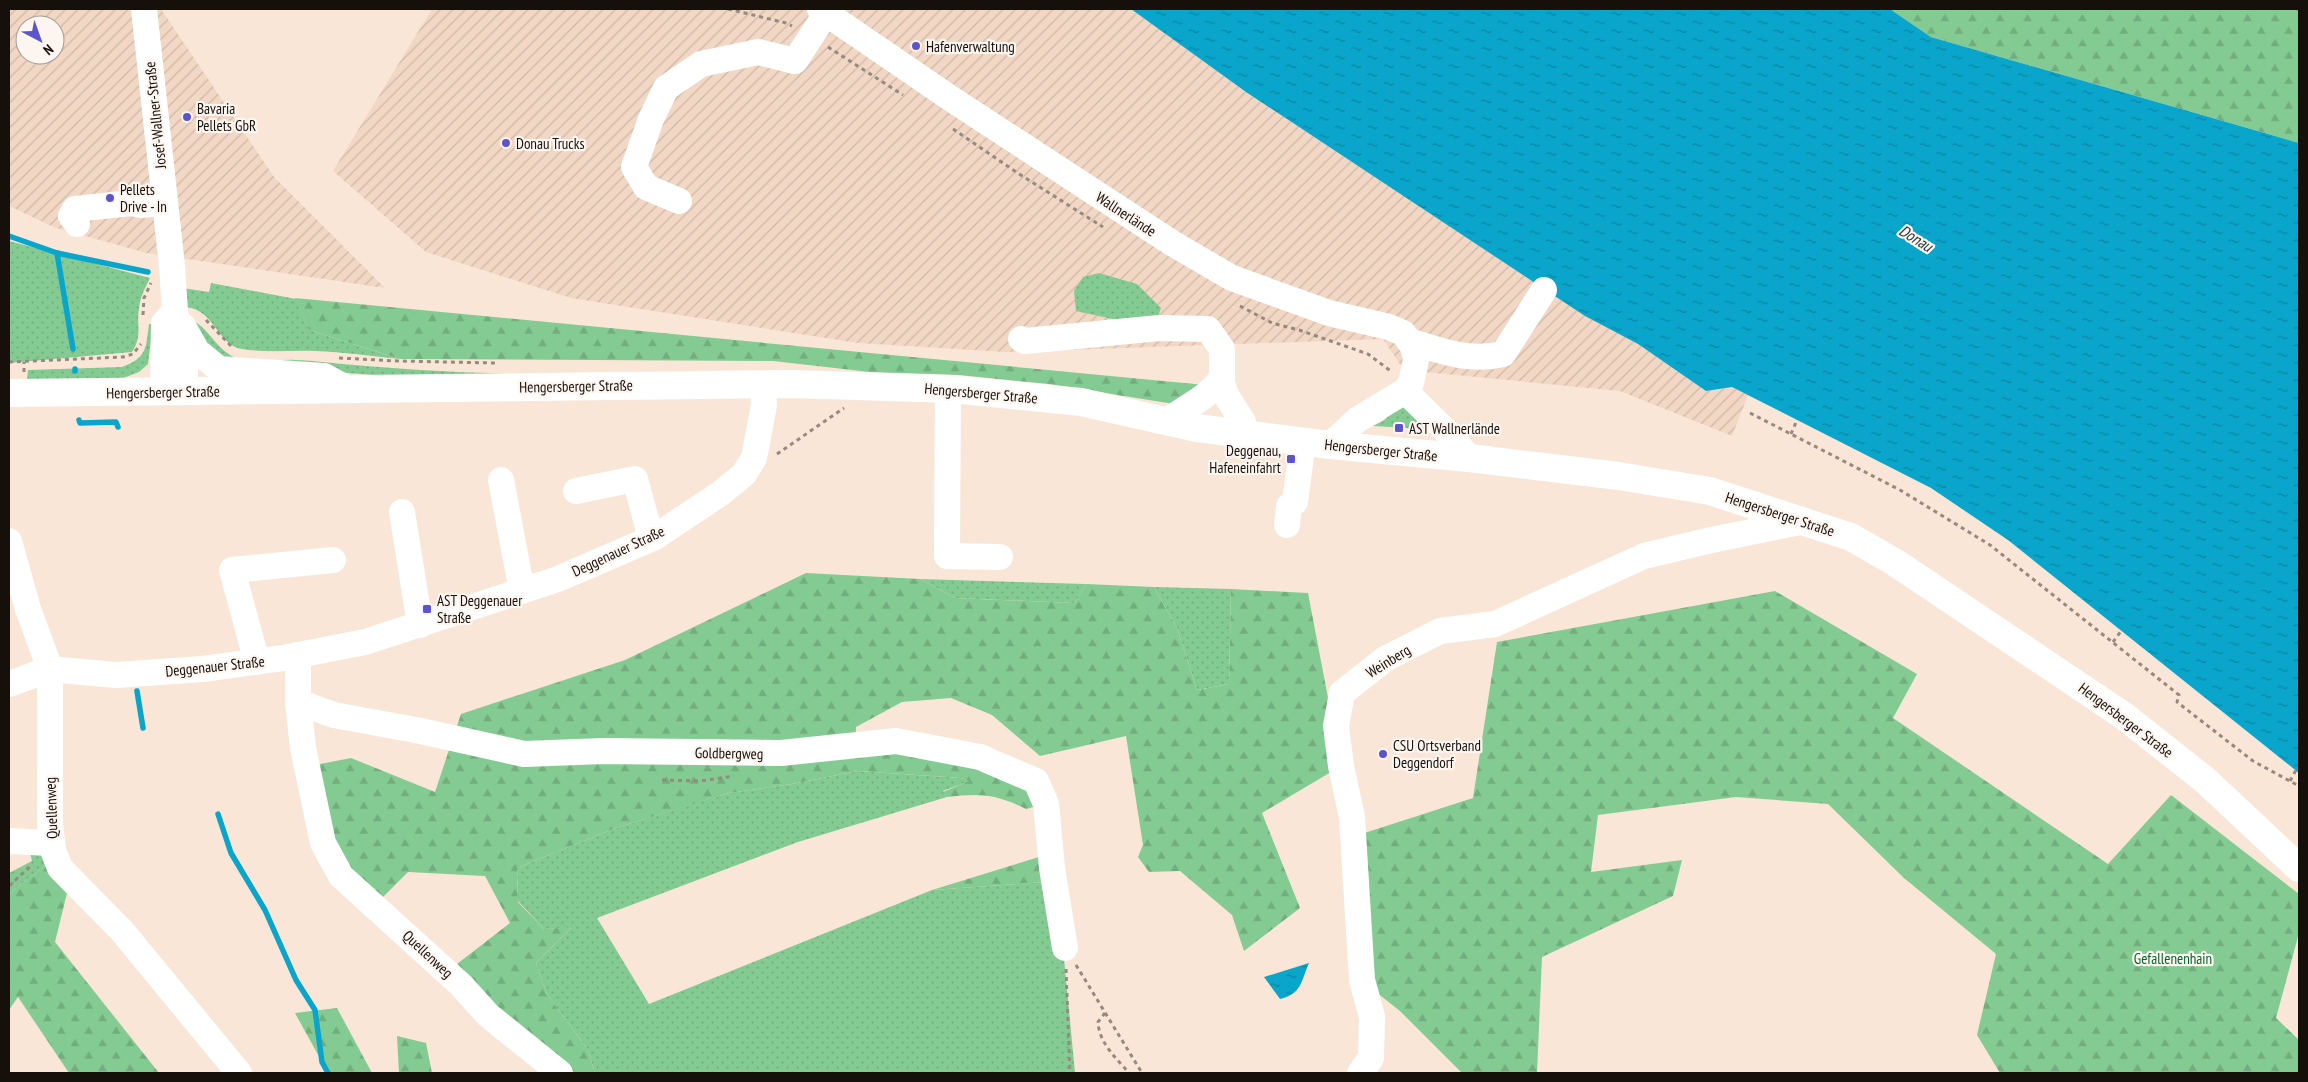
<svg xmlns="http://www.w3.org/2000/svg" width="2308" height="1082" viewBox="0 0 2308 1082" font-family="'PT Sans Narrow',sans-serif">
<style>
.industrial{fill:url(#industrial-furrows);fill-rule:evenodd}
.grass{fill:url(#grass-dots)}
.forest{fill:url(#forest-firs)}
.water{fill:url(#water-ripples)}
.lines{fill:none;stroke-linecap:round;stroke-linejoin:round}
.stream{stroke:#0aa5cb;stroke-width:5.5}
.path{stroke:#97897f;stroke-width:3;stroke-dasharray:4 4;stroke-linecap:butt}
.minor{stroke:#fff;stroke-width:26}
.major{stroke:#fff;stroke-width:28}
.poi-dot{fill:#5b54cc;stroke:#fdf5f0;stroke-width:2}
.labels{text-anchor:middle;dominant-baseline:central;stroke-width:4.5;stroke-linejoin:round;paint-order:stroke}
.poi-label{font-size:15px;fill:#16100b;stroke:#fdf5f0;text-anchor:start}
.street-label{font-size:15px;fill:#16100b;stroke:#fdf5f0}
.park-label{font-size:15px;fill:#03672d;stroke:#fdf5f0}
.water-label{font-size:16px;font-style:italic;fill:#1c3139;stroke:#fdf5f0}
</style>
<defs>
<pattern id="industrial-furrows" width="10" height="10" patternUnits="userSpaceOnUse" patternTransform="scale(1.25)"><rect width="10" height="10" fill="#f1d7c4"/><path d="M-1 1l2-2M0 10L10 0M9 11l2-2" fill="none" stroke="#ceb8a7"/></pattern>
<pattern id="grass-dots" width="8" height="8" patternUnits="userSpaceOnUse" patternTransform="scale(1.25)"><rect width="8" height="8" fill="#84cb93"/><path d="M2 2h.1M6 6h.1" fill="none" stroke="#71ad7d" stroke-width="1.8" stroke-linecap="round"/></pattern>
<pattern id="forest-firs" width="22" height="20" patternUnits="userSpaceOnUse" patternTransform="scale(1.25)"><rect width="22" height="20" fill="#84cb93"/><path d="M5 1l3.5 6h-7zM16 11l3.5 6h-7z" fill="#71ad7d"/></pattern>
<pattern id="water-ripples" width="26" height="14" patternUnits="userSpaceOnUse" patternTransform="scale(1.25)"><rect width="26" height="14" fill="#0aa5cb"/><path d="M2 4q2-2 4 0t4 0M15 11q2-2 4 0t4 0" fill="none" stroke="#0985a3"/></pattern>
</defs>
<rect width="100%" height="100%" fill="#f9e6d7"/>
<g class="industrial">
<path d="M9,9H161L274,177L385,288L147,253L56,228L9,206ZM25,25H55V55H25Z"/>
<path d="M432,9H1131L1246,92L1585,316L1638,344L1706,391L1732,387L1748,395L1732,436L1620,391L1404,370L1383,339L1006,352L858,343L571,298L426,252L333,171Z"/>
</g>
<g class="grass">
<path d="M9,241L150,278C145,288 140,297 139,309C136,326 143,335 132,352L9,363Z"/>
<path d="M1099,273L1137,284L1161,308L1158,317L1126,322L1076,311L1074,291L1083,277Z"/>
<path d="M211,283L296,299L309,330L400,359C372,356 343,352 315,351C292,350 266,353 242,349C217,345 215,310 186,307L182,288L209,292Z"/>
<path d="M190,319C209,327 216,350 236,358C253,364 277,359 296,360C305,360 313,361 322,362C395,369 468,374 541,374C625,374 710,367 794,376L793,378C637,376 480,386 324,371C310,370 297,369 283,369C268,369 252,370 237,367C221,363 187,335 190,319Z"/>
<path d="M149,324H153L148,364L139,372L118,380L27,381L28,370L122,367C147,358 146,348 149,324Z"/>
<path d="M1404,403L1426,429L1373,426L1383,421Z"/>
<path d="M920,579L1086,584L1075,603L955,598Z"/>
<path d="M1154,587L1231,589L1229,684L1197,690L1177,628Z"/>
<path d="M858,771L961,778L970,781L943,791L947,797L798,842L597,918L649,1004L932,890L1046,882L1063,948L1075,1073H687L686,1071V1073H595L588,1050L547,994L536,963L571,928L544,929L518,901L517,868L616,828L692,804L729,793L792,784Z"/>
<path d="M29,847L40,848L48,863L9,894V873L32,861Z"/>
</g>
<g class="forest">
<path d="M1890,9H2299V143L1931,37Z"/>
<path d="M295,298L1205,385L1174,404L1049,384L959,375L870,372L773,361L400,359L309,330Z"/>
<path d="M806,573L920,579L955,598L1075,603L1086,584L1154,587L1177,628L1197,690L1229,684L1231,589L1308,593L1341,766L1262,813L1300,908L1244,951L1232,915L1180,871L1149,872L1138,857L1143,845L1126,736L1040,756L992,715L951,698L902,702L856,727L855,747L896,743L1035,782L1044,804L1026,809C996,794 980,793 947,797L943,792L969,781L961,778L858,771L792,784L729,793L616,828L517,868L518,902L544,929L572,927L536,963L547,994L588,1050L595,1073H574L525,1035L457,964L510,923L485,876L408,872L381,899L355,883L333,839L315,765L351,758L435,792L461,714L625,660Z"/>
<path d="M1775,591L1917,674L1893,718L2108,864L2171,795L2299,894V933L2276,1018L2299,1040V1073H2000L1977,1035L1996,954L1904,878L1828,804L1736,797L1598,815L1591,872L1682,860L1673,896L1542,957L1537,1073H1462L1400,1011L1362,981L1352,837L1473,798L1497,642Z"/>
<path d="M1039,857L1046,882L932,890Z"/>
<path d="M48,863L67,893L55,942L159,1073H69L18,997L9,1010V894Z"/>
<path d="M337,1008L372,1073H328L295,1013Z"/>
<path d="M397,1036L426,1043L432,1073H399Z"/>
</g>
<g class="water">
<path d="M1131,9H1890L1931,37L2299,143V773L2008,540L1931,488L1732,387L1706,391L1638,344L1585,316L1246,92Z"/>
<path d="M1309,963C1301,981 1302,994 1280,999L1264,977Z"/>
</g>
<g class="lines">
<g class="stream">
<path d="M9,236L57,253L148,272"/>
<path d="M57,253L73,349"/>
<path d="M75,369V371"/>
<path d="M79,420L80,423L116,422L118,427"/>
<path d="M137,691L143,728"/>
<path d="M218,814L231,853L265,910L296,980L315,1010L322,1062L328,1073"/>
</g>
<g class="path">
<path d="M728,9L786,23L792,26"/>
<path d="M2296,9H2299"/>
<path d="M828,47L903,95"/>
<path d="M953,129L1016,172L1103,227"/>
<path d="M1240,306L1272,323L1299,330L1368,354L1392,372"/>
<path d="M143,315L144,298L151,283"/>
<path d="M206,320L231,346"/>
<path d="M339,358L398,361L497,363"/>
<path d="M9,362L123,357L133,354L141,344"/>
<path d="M24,372V362"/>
<path d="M1750,413L1900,490L1990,545L2179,695L2177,702L2253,761L2299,786"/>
<path d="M1791,434L1797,420"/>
<path d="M777,454L844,408"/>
<path d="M2113,642L2121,631"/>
<path d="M662,780L700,781L734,776"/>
<path d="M2290,781L2296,770"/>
<path d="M9,886L32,865"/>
<path d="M1076,965L1142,1073"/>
<path d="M1066,969L1070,1073"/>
<path d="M1105,1013L1098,1022C1099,1043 1116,1058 1129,1073"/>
</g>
<g class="minor">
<path d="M144,9L172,266L175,311L185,354V391"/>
<path d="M820,9L950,98L1172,243L1232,278L1329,313L1389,327L1403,333L1413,346L1416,360L1411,383L1405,391L1357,420L1330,445"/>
<path d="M679,201L646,187L634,167L651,119L666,88L701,64L758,52L795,61L829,9"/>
<path d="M77,224L71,216L75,209L131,203L141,205L165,203"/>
<path d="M183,326L197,351L219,369L324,376L348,389"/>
<path d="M1021,339L1025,341L1159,328L1208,329L1222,349V383L1226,395L1243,422L1244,434"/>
<path d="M1409,341C1441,351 1469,362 1503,354L1544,290"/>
<path d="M948,389L947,556L1000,557"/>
<path d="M163,390L164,323L174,312"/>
<path d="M1405,391L1447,432L1469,458"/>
<path d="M1167,421C1187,406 1208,398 1222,378"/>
<path d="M501,480L522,591"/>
<path d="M576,491L635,479L651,538"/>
<path d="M402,512L420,625"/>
<path d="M1287,525L1289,506L1295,502L1303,441"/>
<path d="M9,541L28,609L50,669V824L53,850L60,868L122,931L239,1073"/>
<path d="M298,655V702L334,715L421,731L524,754L604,751L781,753L896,741L980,757L1036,781L1046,804L1052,868L1065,948"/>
<path d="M257,662L232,570L333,560"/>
<path d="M9,684L50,669L116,675L203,669L283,658L365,642L558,579L655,537L721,493L744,474L754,458L764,405L763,384"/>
<path d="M298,702L303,748L323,843L341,876L461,985L488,1015L560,1073"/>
<path d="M9,841L52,843"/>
<path d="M1360,1073L1371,1058L1372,1017L1362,980L1352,817L1341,766L1336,726L1342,693L1385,659L1440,631L1495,624L1644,556L1707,541L1805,521"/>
</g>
<path class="major" d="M9,393L792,384L952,389L1081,402L1197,428L1330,445L1469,458L1619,476L1710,491L1851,537L1896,563L2124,716L2205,780L2299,868"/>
</g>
<g class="poi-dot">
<circle cx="916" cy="46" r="5"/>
<circle cx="187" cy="117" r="5"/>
<circle cx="506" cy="143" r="5"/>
<circle cx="110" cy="198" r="5"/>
<rect x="1394" y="423" width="10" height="10" rx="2.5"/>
<rect x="1286" y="454" width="10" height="10" rx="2.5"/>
<rect x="422" y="604" width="10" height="10" rx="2.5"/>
<circle cx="1383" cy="754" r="5"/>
</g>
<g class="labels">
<g class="poi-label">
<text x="926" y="46">Hafenverwaltung</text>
<text x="197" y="108">Bavaria<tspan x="197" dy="17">Pellets GbR</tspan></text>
<text x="516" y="143">Donau Trucks</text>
<text x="120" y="189">Pellets<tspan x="120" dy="17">Drive - In</tspan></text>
<text x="1409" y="428">AST Wallnerlände</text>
<text x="1281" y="450" text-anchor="end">Deggenau,<tspan x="1281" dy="17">Hafeneinfahrt</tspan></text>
<text x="437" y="600">AST Deggenauer<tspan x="437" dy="17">Straße</tspan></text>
<text x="1393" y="745">CSU Ortsverband<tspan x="1393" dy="17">Deggendorf</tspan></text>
</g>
<g class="street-label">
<text transform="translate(155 115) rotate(-96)">Josef-Wallner-Straße</text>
<text transform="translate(1126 214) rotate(33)">Wallnerlände</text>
<text transform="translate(576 386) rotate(-1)">Hengersberger Straße</text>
<text transform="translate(163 392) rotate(-1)">Hengersberger Straße</text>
<text transform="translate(981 393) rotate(5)">Hengersberger Straße</text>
<text transform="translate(1381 450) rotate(6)">Hengersberger Straße</text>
<text transform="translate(1780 514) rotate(18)">Hengersberger Straße</text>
<text transform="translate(618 551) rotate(-25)">Deggenauer Straße</text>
<text transform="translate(1388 661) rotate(-32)">Weinberg</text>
<text transform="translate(215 666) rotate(-6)">Deggenauer Straße</text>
<text transform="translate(2126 720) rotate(37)">Hengersberger Straße</text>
<text transform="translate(729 753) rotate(1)">Goldbergweg</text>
<text transform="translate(51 808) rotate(-92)">Quellenweg</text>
<text transform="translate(428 954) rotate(43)">Quellenweg</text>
</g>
<g class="park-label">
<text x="2173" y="958">Gefallenenhain</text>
</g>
<g class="water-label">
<text transform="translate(1916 238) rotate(32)">Donau</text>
</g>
</g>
<rect width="2308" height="1082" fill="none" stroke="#16100b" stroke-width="20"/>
<g transform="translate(40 40) rotate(139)"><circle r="24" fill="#fdf5f0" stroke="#a19994"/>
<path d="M0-4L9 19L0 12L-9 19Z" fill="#5b54cc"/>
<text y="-8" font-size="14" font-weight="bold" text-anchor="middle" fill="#16100b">N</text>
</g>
</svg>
